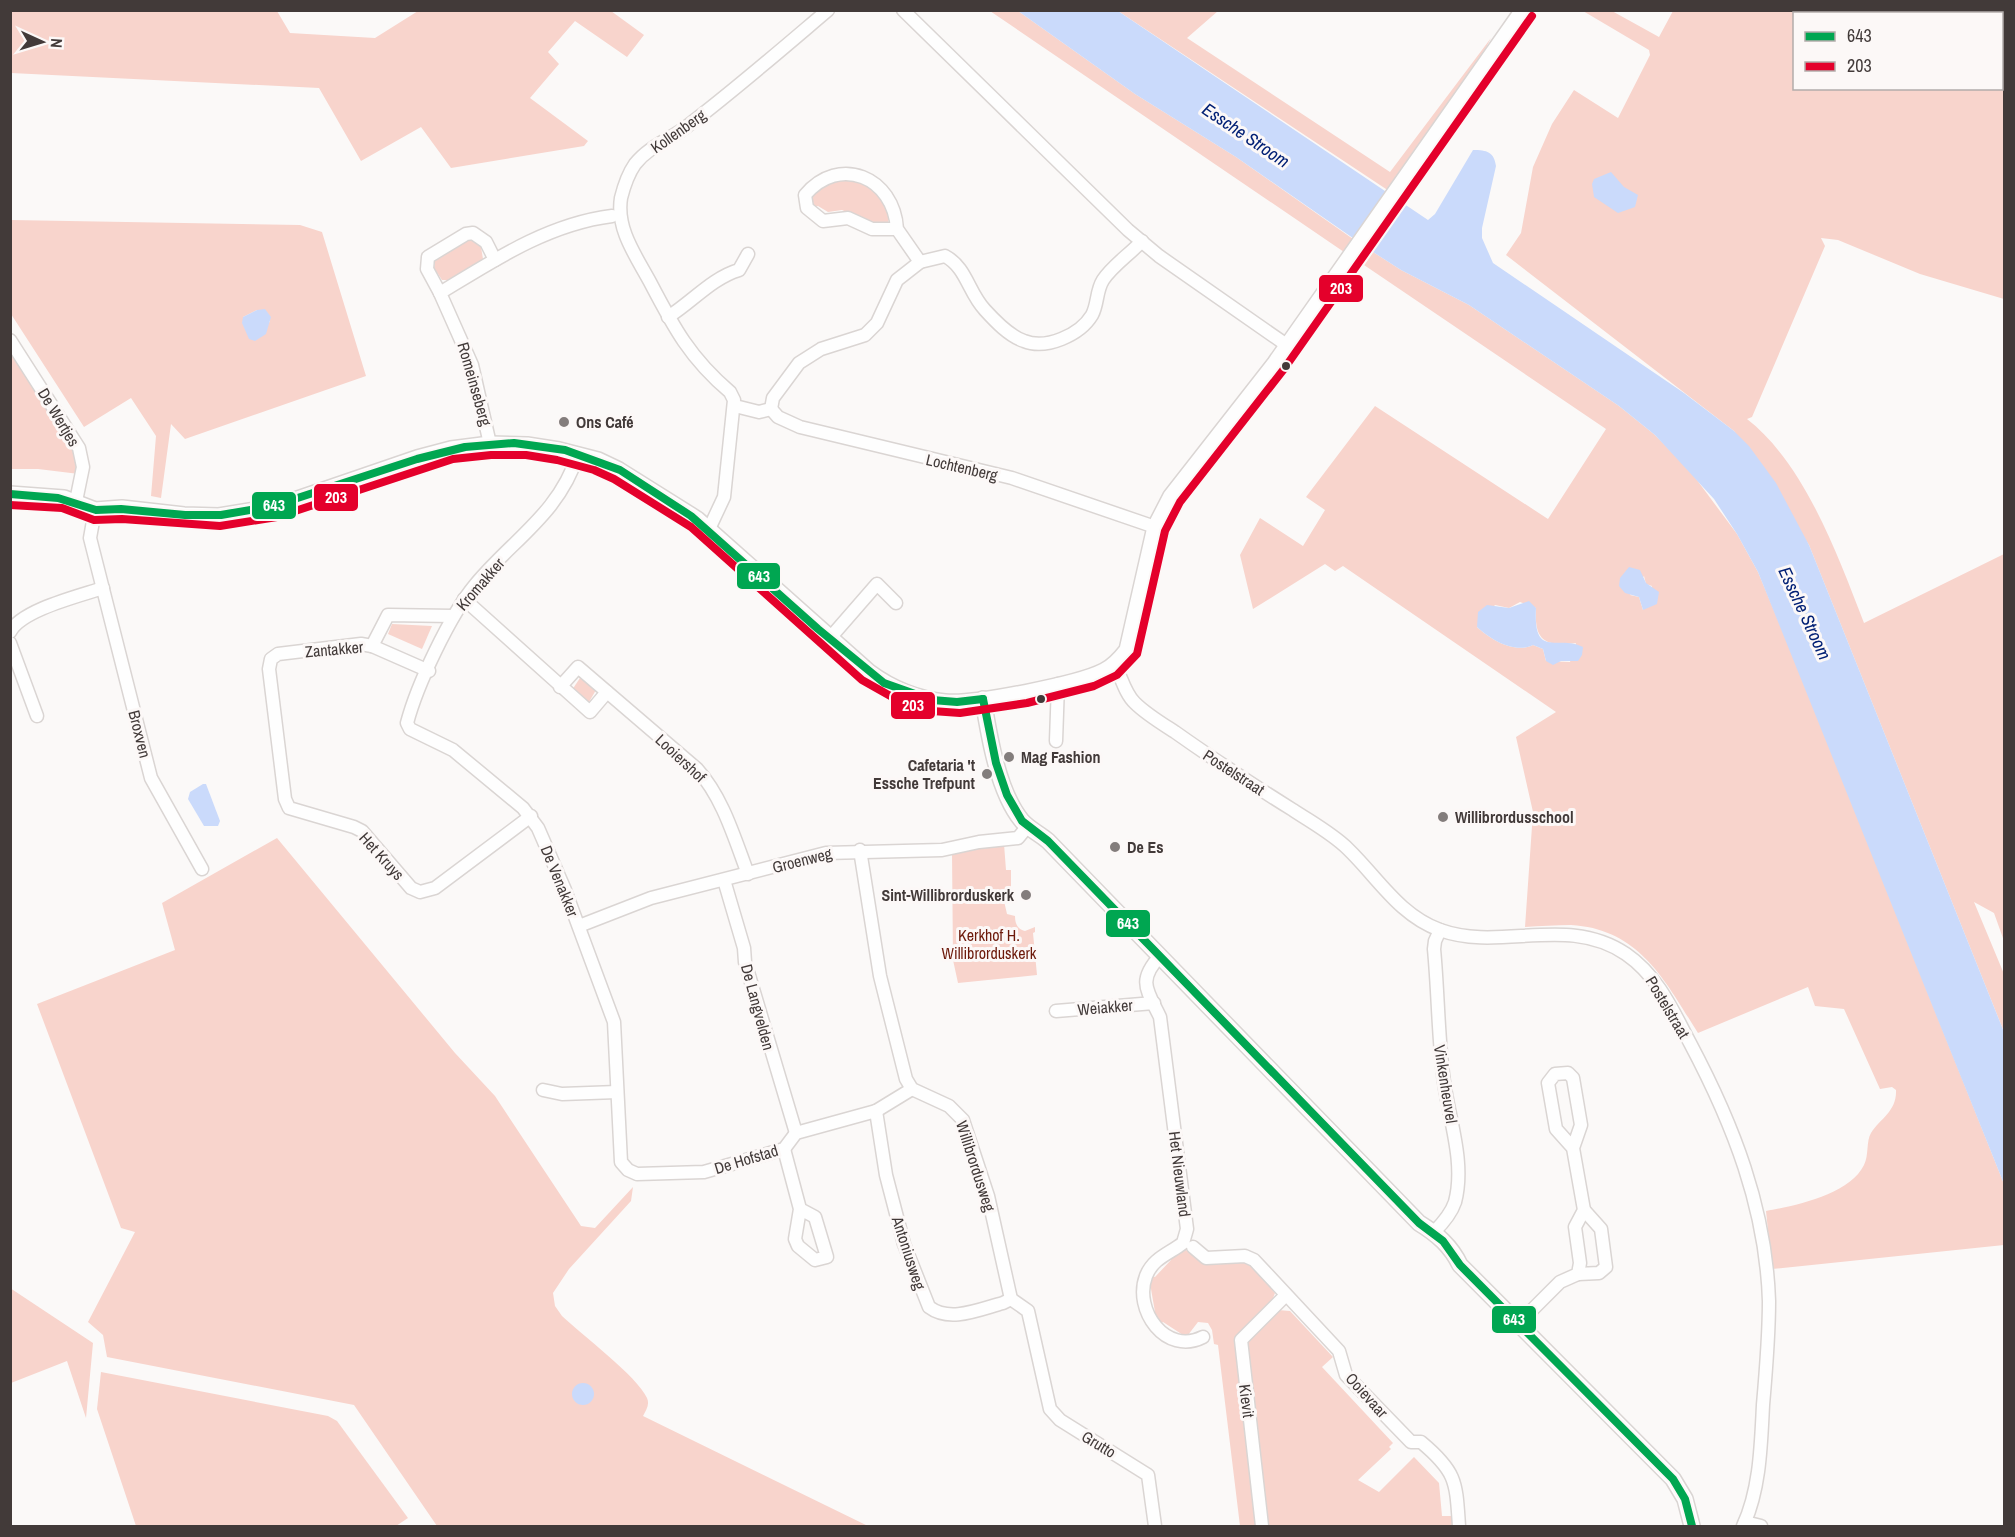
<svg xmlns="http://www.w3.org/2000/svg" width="2015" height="1537" viewBox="0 0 2015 1537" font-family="'Archivo Narrow',sans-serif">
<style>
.green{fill:#f8d4cc;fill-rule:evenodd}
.water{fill:#cadafb}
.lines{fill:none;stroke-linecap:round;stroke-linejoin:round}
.minor-casing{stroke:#dad5d3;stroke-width:15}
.tertiary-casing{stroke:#dad5d3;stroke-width:18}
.minor{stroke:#fefefe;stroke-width:12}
.tertiary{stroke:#fefefe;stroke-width:15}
.bus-1-casing{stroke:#fcf8f7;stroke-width:12}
.bus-2-casing{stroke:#fcf8f7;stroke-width:12}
.bus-1{stroke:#00a651;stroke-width:8}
.bus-2{stroke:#e4002b;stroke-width:8}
.bus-dot{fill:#423a39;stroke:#fcf8f7;stroke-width:2}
.poi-dot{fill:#837d7c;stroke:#fcf8f7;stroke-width:2}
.labels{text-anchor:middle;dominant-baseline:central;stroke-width:6;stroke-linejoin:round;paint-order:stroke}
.street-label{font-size:16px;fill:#423a39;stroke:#fcf8f7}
.poi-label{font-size:16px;font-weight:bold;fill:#423a39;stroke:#fcf8f7;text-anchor:start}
.park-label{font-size:16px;fill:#6c190a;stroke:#fcf8f7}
.water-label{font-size:18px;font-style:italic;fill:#022075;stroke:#fcf8f7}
.line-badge{stroke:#fcf8f7;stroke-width:2}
.badge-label{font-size:16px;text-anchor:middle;font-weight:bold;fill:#fff}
</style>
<rect width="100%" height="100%" fill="#fbf9f8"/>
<g class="green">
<path d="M611,11L644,35L627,57L575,21L548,52L559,64L530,98L588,141L584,146L451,168L421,127L361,161L319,88L11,73V11H277L290,33L375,38L418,11Z"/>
<path d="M990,11H1018L1135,94L1236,157L1353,239L1344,252Z"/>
<path d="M1118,11H1218L1187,38L1390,172L1491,38L1474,71L1389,191Z"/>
<path d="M1583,11H1612L1659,37L1673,11H2004V299L1920,274L1838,240L1821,238L1825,246L1752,417L1747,419C1805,464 1838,556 1864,623L2004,554V941L1994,913L1974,902L2004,974V1032L1809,545L1734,431L1506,255L1521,233L1533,167L1552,124L1574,90L1618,118L1650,55L1649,50ZM1794,14H2002V88H1794Z"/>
<path d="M841,179C867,182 878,191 890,213L888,223L876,225L842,210L828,212L818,206L813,208L809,198L816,189Z"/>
<path d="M11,220L300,225L322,232L366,376L185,439L171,424L161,498L151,496L156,436L131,398L84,427L11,314ZM257,310L270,321L266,328L243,317Z"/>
<path d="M469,240H473L481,247L483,259L450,280H442L434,268L435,261Z"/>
<path d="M1373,252L1401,270L1469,305L1619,406L1655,435L1691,472L1737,534L1758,572L1805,685L2004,1184V1245L1772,1269L1766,1211C1795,1206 1850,1194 1864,1165C1869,1155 1866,1141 1871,1133C1881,1118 1897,1111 1896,1090L1892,1087L1880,1089L1844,1009L1815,1006L1808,987L1698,1033C1665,981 1640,929 1571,925C1556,925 1540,926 1525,927L1533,812L1516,737L1556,712L1343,566L1335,571L1325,564L1253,609L1240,555L1260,518L1303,546L1325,510L1306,497L1375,406L1548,519L1606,429L1364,265ZM1644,576L1646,584L1652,586L1643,610L1639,597L1630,595ZM1520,602L1536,608C1534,641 1545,647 1576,643L1570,662L1546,661L1543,649L1533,645C1515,654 1491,640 1477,627L1495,605L1509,608Z"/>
<path d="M11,350L75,452L79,474L38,469H11Z"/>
<path d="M392,624L432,626L422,649L388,634Z"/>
<path d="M580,678L596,690L589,702L572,690Z"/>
<path d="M277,838L455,1053L495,1096L581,1226L595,1228L633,1187L631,1201L569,1269L553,1293L555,1306L562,1316C582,1335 637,1376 647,1398C650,1405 646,1410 643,1416L868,1526H437L354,1405L107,1357L103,1335L88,1322L135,1232L121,1228L37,1004L175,950L162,903Z"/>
<path d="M1004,844L1006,870H1011V891H1006L1004,901L1007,914L1015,916C1015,923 1017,929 1025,931L1035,927V932L1033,933L1037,975L958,983L953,960L952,853Z"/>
<path d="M1186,1250L1208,1264L1248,1261L1275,1293L1272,1301L1234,1338L1257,1526H1240L1218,1345L1214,1344L1212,1330L1208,1323L1198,1322L1188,1335H1183L1163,1322L1160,1324L1152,1314L1155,1312L1151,1289L1148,1286L1151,1276L1155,1277L1171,1260L1170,1256Z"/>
<path d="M10,1288L93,1343L86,1418L67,1361L11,1383Z"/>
<path d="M1278,1310L1290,1311L1333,1357L1322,1367L1393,1443L1389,1447L1391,1449L1358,1480L1379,1492L1414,1457L1439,1483L1442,1516H1453L1454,1526H1268L1246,1348L1248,1338Z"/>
<path d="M101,1372L328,1416L337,1421L408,1518L396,1526H136L97,1409Z"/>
</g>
<g class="water">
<path d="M1018,11H1118L1428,220L1435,214L1473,150C1487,150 1494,152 1496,166L1482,228V238L1493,263L1684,393L1734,431L1749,446L1776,483L1809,545L2004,1032V1184L1758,572L1737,534L1714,499L1655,435L1619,406L1469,305L1401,270L1373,252L1236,157L1135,94Z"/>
<path d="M1611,172L1624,187L1638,195L1635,207L1618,213L1594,197L1592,184L1594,179Z"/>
<path d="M265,309L271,317L266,334L255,341L249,339L242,323L243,317L257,310Z"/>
<path d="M1629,567L1640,570L1646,583L1659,592L1657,604L1643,610L1639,597L1625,593L1619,586L1620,578Z"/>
<path d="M1529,601L1536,608C1533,660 1558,634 1583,647L1582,655L1578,661H1561L1553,665L1546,661L1543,649L1533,645C1515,654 1491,640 1477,627L1478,612L1487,605L1509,608Z"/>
<path d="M203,784H206L220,821L218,826H204L188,799L190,792Z"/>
<circle cx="583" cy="1394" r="11"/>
</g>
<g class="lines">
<defs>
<g id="minor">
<path d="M903,10L1128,230L1159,256L1288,346"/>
<path d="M897,229C894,177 839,154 805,195L807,208L823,221L848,218L872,229H897L920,262"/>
<path d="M440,293L427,269L428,257L466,234L473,233L486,242L495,260"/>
<path d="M668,317C692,302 712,278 739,270L748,254"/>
<path d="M10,340L79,448L83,467L76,501"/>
<path d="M735,406L759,412L771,409"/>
<path d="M771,409L773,398L799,363L821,349L865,335L877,323L897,280L920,262L945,256C967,268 968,292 985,310C995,321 1009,336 1024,341C1046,350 1080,335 1092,315C1098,304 1096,291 1103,280C1112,266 1130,254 1142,241"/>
<path d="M771,409L778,417L800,427L1012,478L1155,527"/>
<path d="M490,444L472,365L440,293C494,260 548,224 612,216"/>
<path d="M578,454C559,514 513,539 475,585C450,615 417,685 407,723L410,729L453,750L523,808L538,828L565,890L614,1022L621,1162L628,1170L637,1174L704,1172L784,1149L796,1133L876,1111L912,1089"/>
<path d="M95,510L90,538L151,778L202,869"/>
<path d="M709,529L724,497L734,400L730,392C690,358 674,328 650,282C636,256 616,229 621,198C624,186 628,174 635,164C650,145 672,139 690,124C737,88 782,49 828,10"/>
<path d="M464,599L590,712L607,692"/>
<path d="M10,632C21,610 79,596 103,588"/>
<path d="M830,638L877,584L896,603"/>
<path d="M10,643L37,716"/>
<path d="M372,646L388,615L453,616"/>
<path d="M1115,665C1121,676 1125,694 1135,703C1146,714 1161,723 1175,732C1213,759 1253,785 1293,810C1311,822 1333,834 1348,849C1378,878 1399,915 1440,930C1501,952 1567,914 1626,954C1658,976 1673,1011 1690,1043C1733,1124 1766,1208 1769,1301C1769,1335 1766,1371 1763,1405C1761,1445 1760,1490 1743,1526"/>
<path d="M429,671L372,646L361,644L278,654L271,659L269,669L285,799L289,808L354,827L362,831L411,888L420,892L435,888L531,816"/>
<path d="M560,687L578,667L697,769C723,798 734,837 748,874"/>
<path d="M1056,741L1058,684"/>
<path d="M860,850L880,976L906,1079L912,1089L949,1106L963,1120L988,1196L1011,1299L1028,1311L1050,1409L1060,1420L1148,1475L1155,1526"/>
<path d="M724,880L744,948L745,962L796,1133"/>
<path d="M579,926L651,898L826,853L942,850L979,842L1018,838L1027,827"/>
<path d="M1160,956C1137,981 1147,990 1160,1017L1187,1229L1183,1243C1169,1254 1153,1258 1146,1276C1133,1310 1166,1356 1203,1337"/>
<path d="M1056,1011L1154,1003"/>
<path d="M543,1090L562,1094L617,1092"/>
<path d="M876,1111L886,1175L904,1244L929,1307C950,1323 980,1309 1003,1303L1011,1299"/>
<path d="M784,1149L800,1209L795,1239L798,1246L815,1260L827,1257L815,1217L800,1209"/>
<path d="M1434,1232C1443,1223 1451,1214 1455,1202C1466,1160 1447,1114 1443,1074C1438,1032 1438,991 1434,949L1435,941L1440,930"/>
<path d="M1193,1247L1206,1258L1245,1256L1254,1260L1339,1351L1346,1375L1411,1442H1421C1457,1472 1456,1482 1459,1526"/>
<path d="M1578,1274L1599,1273L1606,1267L1601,1229L1584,1210"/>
<path d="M1518,1324L1560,1282L1578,1274L1580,1263L1575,1227L1584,1210L1573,1148L1581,1125L1573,1078L1568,1073L1555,1074L1548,1083L1556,1129L1573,1148"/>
<path d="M1745,1522L1761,1526"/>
<path d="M1262,1526L1241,1340L1286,1295"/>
</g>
<g id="tertiary">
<path d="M10,494L64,498L95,510L122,508L184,515L219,516L274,507L417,458L451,449L490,444L527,445L559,450L598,460L619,470L697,519L869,672C892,689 917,699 945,702C973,705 1079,684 1104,671C1114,666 1120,659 1127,650L1155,527L1171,496L1275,363L1523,10"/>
<path d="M983,699C989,736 998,792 1022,821C1029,829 1040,834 1048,841L1419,1223C1437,1234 1451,1246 1460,1265L1673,1479L1685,1499L1692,1526"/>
</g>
</defs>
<use href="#minor" class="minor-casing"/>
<use href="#tertiary" class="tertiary-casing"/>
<use href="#minor" class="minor"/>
<use href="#tertiary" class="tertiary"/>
<defs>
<g id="bus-1">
<path d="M10,494L58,498L96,510L121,509L185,515H221L273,506L417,459L465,447L514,443L565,450L620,470L691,516L818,629L884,683L932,700L957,702L983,699"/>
<path d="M983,699L996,763L1007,795L1022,821L1048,841L1419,1223L1443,1241L1460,1265L1673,1479L1685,1499L1692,1526"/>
</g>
<path id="bus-2" d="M10,505L62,508L94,520L122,519L220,526L277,517L453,459L491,455H526L557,460L594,470L614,479L691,527L862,680L901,702L932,711L960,713L1027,703L1094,686L1117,675L1137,654L1165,531L1180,502L1284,369L1532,16"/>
</defs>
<use href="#bus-1" class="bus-1-casing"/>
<use href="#bus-2" class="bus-2-casing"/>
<use href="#bus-1" class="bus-1"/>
<use href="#bus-2" class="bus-2"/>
</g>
<g class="bus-dot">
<circle cx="1286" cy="366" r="5"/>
<circle cx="1041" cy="699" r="5"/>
</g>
<g class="poi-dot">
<circle cx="564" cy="422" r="6"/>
<circle cx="1009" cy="757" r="6"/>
<circle cx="987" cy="774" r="6"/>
<circle cx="1443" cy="817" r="6"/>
<circle cx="1115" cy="847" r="6"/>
<circle cx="1026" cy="895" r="6"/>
</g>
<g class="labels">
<g class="street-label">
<text transform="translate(678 131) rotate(-35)">Kollenberg</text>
<text transform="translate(475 384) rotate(74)">Romeinseberg</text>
<text transform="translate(59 417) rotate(59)">De Wertjes</text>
<text transform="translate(962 467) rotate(13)">Lochtenberg</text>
<text transform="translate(480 584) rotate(-49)">Kromakker</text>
<text transform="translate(334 649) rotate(-5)">Zantakker</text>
<text transform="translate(140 734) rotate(76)">Broxven</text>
<text transform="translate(681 758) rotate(43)">Looiershof</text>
<text transform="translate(1234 772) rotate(33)">Postelstraat</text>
<text transform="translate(382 856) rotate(48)">Het Kruys</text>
<text transform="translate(802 860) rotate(-14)">Groenweg</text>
<text transform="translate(560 881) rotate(68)">De Venakker</text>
<text transform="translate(758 1007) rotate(75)">De Langvelden</text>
<text transform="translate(1105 1007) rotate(-5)">Weiakker</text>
<text transform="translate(1668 1007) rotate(59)">Postelstraat</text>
<text transform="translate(1446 1084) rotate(81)">Vinkenheuvel</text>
<text transform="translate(746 1159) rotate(-17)">De Hofstad</text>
<text transform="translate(976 1166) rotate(72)">Willibrordusweg</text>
<text transform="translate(1180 1174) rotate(83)">Het Nieuwland</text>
<text transform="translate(909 1253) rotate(72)">Antoniusweg</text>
<text transform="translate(1367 1395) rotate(48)">Ooievaar</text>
<text transform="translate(1247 1401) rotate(83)">Kievit</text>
<text transform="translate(1099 1444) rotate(31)">Grutto</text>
</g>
<g class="poi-label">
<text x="576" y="422">Ons Café</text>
<text x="1021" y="757">Mag Fashion</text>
<text x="975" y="765" text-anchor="end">Cafetaria 't<tspan x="975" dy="18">Essche Trefpunt</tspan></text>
<text x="1455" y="817">Willibrordusschool</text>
<text x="1127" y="847">De Es</text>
<text x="1014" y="895" text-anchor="end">Sint-Willibrorduskerk</text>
</g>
<g class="park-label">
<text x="989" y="935">Kerkhof H.<tspan x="989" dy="18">Willibrorduskerk</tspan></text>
</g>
<g class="water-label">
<text transform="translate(1246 135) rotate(34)">Essche Stroom</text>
<text transform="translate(1805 613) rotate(65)">Essche Stroom</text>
</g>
</g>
<g class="line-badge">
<rect x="1318" y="274" width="46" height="29" rx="6" fill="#e4002b"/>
<rect x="313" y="483" width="46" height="29" rx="6" fill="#e4002b"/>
<rect x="251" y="491" width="46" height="29" rx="6" fill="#00a651"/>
<rect x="736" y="562" width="45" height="28" rx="6" fill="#00a651"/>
<rect x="890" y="691" width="46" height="29" rx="6" fill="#e4002b"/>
<rect x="1105" y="909" width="46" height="29" rx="6" fill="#00a651"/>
<rect x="1491" y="1305" width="46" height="29" rx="6" fill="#00a651"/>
</g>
<g class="badge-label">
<text x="1341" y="294">203</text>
<text x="336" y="503">203</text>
<text x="274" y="511">643</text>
<text x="759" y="582">643</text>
<text x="913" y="711">203</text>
<text x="1128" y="929">643</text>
<text x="1514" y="1325">643</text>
</g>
<rect width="2015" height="1537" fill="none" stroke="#423a39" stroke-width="24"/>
<rect x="1793" y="12" width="210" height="78" fill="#fcf8f7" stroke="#b2acab" stroke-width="1.5"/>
<rect x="1805" y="32" width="30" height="9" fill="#00a651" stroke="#b2acab" stroke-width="1.5"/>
<text x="1847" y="42" font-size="18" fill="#423a39">643</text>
<rect x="1805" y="62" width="30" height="9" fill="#e4002b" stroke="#b2acab" stroke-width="1.5"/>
<text x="1847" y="72" font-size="18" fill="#423a39">203</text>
<g transform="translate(42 42) rotate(94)" stroke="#fcf8f7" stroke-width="4.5" paint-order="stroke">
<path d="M0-4.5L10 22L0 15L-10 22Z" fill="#423a39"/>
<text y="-9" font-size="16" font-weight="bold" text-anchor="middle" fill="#423a39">N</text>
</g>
</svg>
